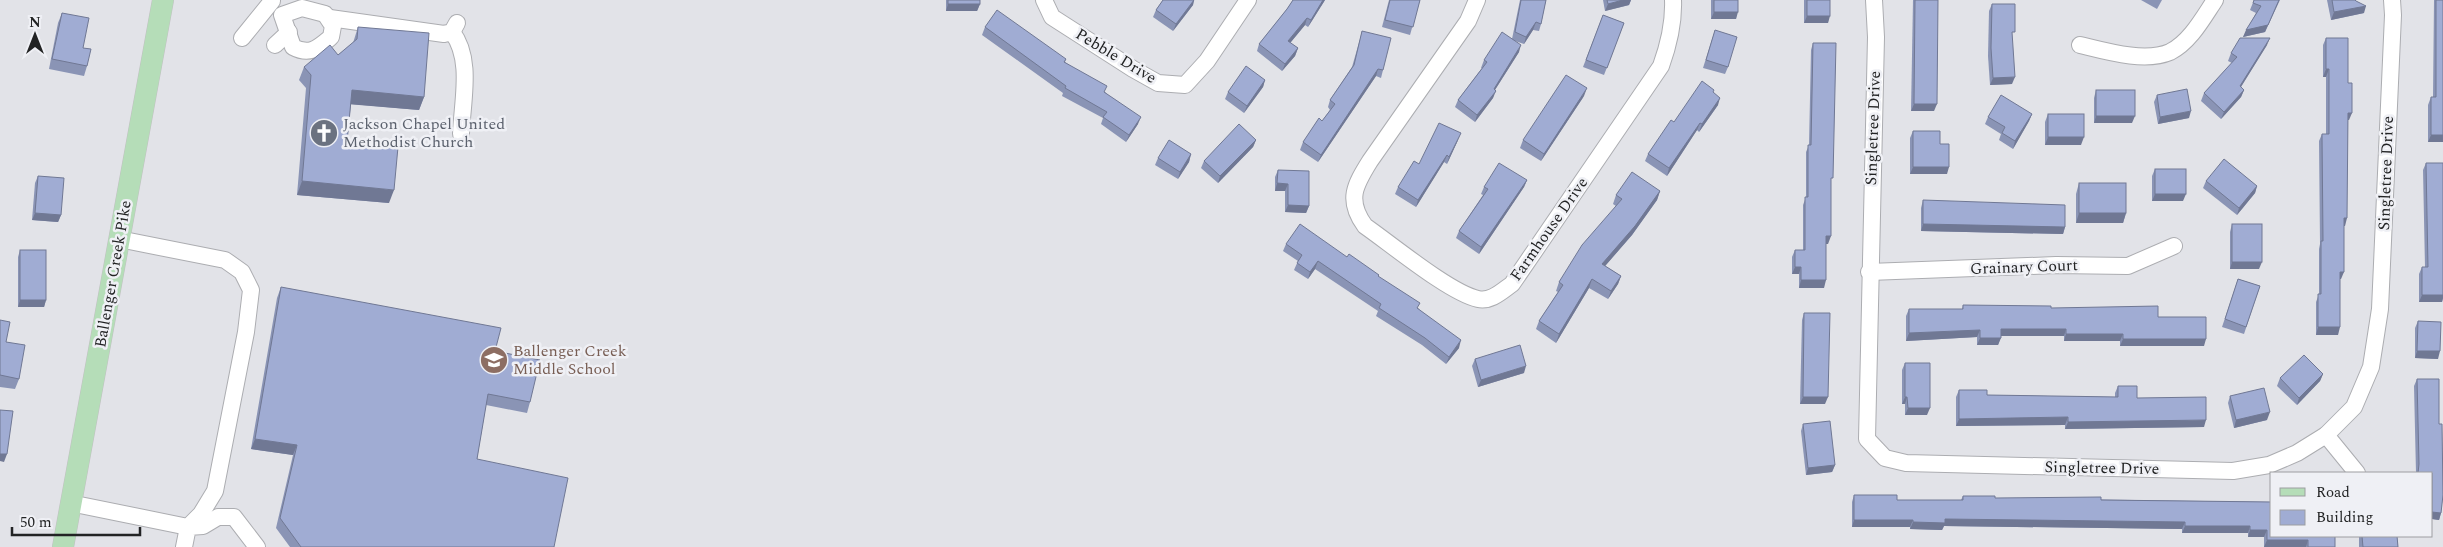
<svg xmlns="http://www.w3.org/2000/svg" width="2443" height="547" viewBox="0 0 2443 547" font-family="Spectral,serif">
<style>
.lines{fill:none;stroke-linecap:round;stroke-linejoin:round}
.minor-casing{stroke:#acadb1;stroke-width:18}
.major-casing{stroke:#c1c1c2;stroke-width:22}
.minor{stroke:#fff;stroke-width:16}
.major{stroke:#b5ddb8;stroke-width:21}
.wall{fill:#8a94b5}
.shaded-wall{fill:#707894}
.building{fill:#a0acd3;stroke:#707894}
.labels{text-anchor:middle;dominant-baseline:central;stroke-width:5;stroke-linejoin:round;paint-order:stroke}
.street-label{font-size:16px;fill:#222324;stroke:#eff0f5}
.worship-label{font-size:16px;fill:#5b616d;stroke:#eff0f5;text-anchor:start}
.education-label{font-size:16px;fill:#785e54;stroke:#eff0f5;text-anchor:start}
</style>
<rect width="100%" height="100%" fill="#e2e3e8"/>
<g class="lines">
<defs>
<g id="minor">
<path d="M1044,0L1052,17L1133,69L1158,83L1185,85L1207,61L1248,0"/>
<path d="M1477,0L1468,21L1370,161C1355,185 1346,200 1365,226C1391,244 1450,293 1478,299C1491,302 1502,291 1512,284L1661,66C1669,44 1674,24 1673,0"/>
<path d="M1874,0L1876,37L1867,439L1885,458L1906,463L2233,471L2269,465L2297,453L2326,435L2354,407L2371,367L2380,309L2393,15L2392,0"/>
<path d="M302,8L325,14L333,26L331,37C318,48 310,56 293,47L282,15Z"/>
<path d="M330,18L444,34L452,32L457,23"/>
<path d="M452,32C473,59 462,102 461,134"/>
<path d="M242,38L272,1"/>
<path d="M275,45L289,32"/>
<path d="M2080,45C2105,51 2145,63 2170,52C2190,42 2203,18 2215,0"/>
<path d="M1869,272L2056,265L2128,266L2174,246"/>
<path d="M2326,435L2357,473"/>
<path d="M70,503L188,527L201,514L215,491L246,332L251,290L242,272L225,260L119,239"/>
<path d="M184,547L188,527L203,526L218,517H234L257,547"/>
</g>
<path id="major" d="M63,547L163,0"/>
</defs>
<use href="#minor" class="minor-casing"/>
<use href="#major" class="major-casing"/>
<use href="#minor" class="minor"/>
<use href="#major" class="major"/>
</g>
<g class="wall">
<path d="M946,0H980V4L977,11H946Z"/>
<path d="M1163,0H1194L1193,5L1173,31L1153,17L1156,10Z"/>
<path d="M1293,0H1325L1308,27L1305,25L1290,43L1298,48L1295,56L1282,71L1257,51L1259,44L1287,9Z"/>
<path d="M1389,0H1420L1410,35L1382,27Z"/>
<path d="M1520,0H1546L1541,24L1539,31L1533,30L1524,44L1515,41L1519,52L1495,90L1493,98L1475,122L1455,107L1458,100L1482,68H1481L1484,60L1512,39Z"/>
<path d="M1603,0H1631L1629,5L1605,11Z"/>
<path d="M1711,0H1738L1736,19H1711Z"/>
<path d="M1804,0H1830L1828,23H1804Z"/>
<path d="M1913,0H1938L1934,111H1911Z"/>
<path d="M2141,0H2162L2157,9Z"/>
<path d="M2254,0H2280L2265,32L2243,37L2256,13L2250,10Z"/>
<path d="M2327,0H2355L2364,13L2331,20Z"/>
<path d="M2434,0H2443V142H2428V105L2431,97H2433Z"/>
<path d="M1992,4L2012,39V84L1990,85L1988,56L1989,11Z"/>
<path d="M62,13L83,48L87,66L84,76L49,69L58,23Z"/>
<path d="M1603,15L1624,23L1604,75L1583,67Z"/>
<path d="M358,27L424,97L419,110L351,104L347,142L389,203L297,195L306,88L299,80L304,67L338,55L353,43Z"/>
<path d="M985,27L1066,59L1065,62L1105,92L1138,124L1126,142L1101,124L1103,118L1062,96L1063,93L982,35Z"/>
<path d="M1715,30L1728,67L1725,74L1703,68Z"/>
<path d="M1362,31L1383,70L1381,78L1376,76L1318,162L1300,150L1303,142L1322,121L1330,110L1328,107L1330,100L1352,67L1360,39Z"/>
<path d="M2326,38L2349,120H2348L2345,226H2344L2341,279H2340L2338,335H2316V302L2319,294V249L2320,244L2319,141L2322,134H2326V77H2323V45Z"/>
<path d="M1813,43L1831,184L1828,244H1826L1824,288H1799V274H1792V257L1795,250H1803V205L1806,197V152L1809,145L1811,50Z"/>
<path d="M2267,45L2241,87L2244,90L2241,97L2221,119L2201,101L2204,93L2232,63L2228,61L2231,53Z"/>
<path d="M1265,80L1263,87L1244,113L1225,99L1228,92Z"/>
<path d="M2096,90L2132,123H2094V98Z"/>
<path d="M1713,93L1718,105L1699,132L1697,130L1667,176L1645,161L1648,154L1674,122Z"/>
<path d="M2157,95L2189,118L2158,124L2154,102Z"/>
<path d="M1584,96L1541,161L1520,148L1523,140Z"/>
<path d="M2032,114L2029,121L2013,149L1999,140L2001,134L1985,124L1988,117Z"/>
<path d="M2048,114L2081,145H2045V122Z"/>
<path d="M1913,131L1940,144L1947,174H1910V138Z"/>
<path d="M1256,140L1253,147L1218,183L1201,168L1204,161Z"/>
<path d="M1458,140L1447,164L1444,162L1416,207L1395,194L1398,187L1419,164Z"/>
<path d="M1191,154L1189,162L1178,179L1155,165L1158,158Z"/>
<path d="M2426,163H2443V298L2442,302H2419V274L2422,267H2425L2423,170Z"/>
<path d="M2155,169L2183,201H2152V176Z"/>
<path d="M1278,170L1309,206L1306,213L1285,212V191H1275V177Z"/>
<path d="M38,176L61,215L58,222L32,220L35,183Z"/>
<path d="M1527,180L1524,187L1479,254L1456,238L1459,231L1483,195L1481,194L1484,187Z"/>
<path d="M2206,181L2257,186L2255,193L2237,215L2203,188Z"/>
<path d="M2079,183L2126,213L2123,223H2076V194Z"/>
<path d="M1660,191L1657,200L1632,235L1605,266L1621,276L1618,284L1608,299L1589,288L1556,343L1536,329L1539,321L1558,292L1556,291L1559,282L1616,206L1613,204L1616,195Z"/>
<path d="M1923,200L2065,227L2063,234L1921,231V208Z"/>
<path d="M2232,224L2259,269H2230V232Z"/>
<path d="M1286,244L1347,257L1379,275L1378,277L1418,308L1459,348L1446,364L1422,345L1376,316L1378,311L1315,269L1308,279L1294,270L1298,261L1283,251Z"/>
<path d="M20,250L46,300L44,307H18V257Z"/>
<path d="M2238,279L2260,286L2244,334L2222,327Z"/>
<path d="M281,287L495,351L530,402L527,413L486,405L477,459L554,547H290L276,528L293,455L251,449L277,298Z"/>
<path d="M1963,305L2051,308L2158,317L2204,346H2120V341H2064V336H2001L1998,345H1977V337L1906,341V316L1909,309H1962Z"/>
<path d="M1804,313L1825,404H1800L1802,320Z"/>
<path d="M0,320L6,342L19,379L15,389L0,387Z"/>
<path d="M2418,321L2438,359L2415,358V328Z"/>
<path d="M1475,359L1524,373L1478,387L1472,366Z"/>
<path d="M1905,363L1927,415H1905V404H1902V370Z"/>
<path d="M2323,374L2320,381L2297,405L2277,386L2280,378Z"/>
<path d="M2417,379H2439V424H2442L2443,495L2441,513L2439,520L2432,519V473H2416L2414,386Z"/>
<path d="M2118,386L2137,398L2204,427L2065,429V425L1956,426V397L1959,390L1987,395L2115,397V393Z"/>
<path d="M2230,396L2267,420L2234,428L2228,403Z"/>
<path d="M1803,424L1835,465L1832,472L1806,475L1801,431Z"/>
<path d="M1854,495L1897,500H1961L1963,496L1995,498L2272,502V536H2335V547H2264V537H2248V533H2182V529L1944,526L1942,530L1910,529V527H1852V502Z"/>
<path d="M2359,536H2397L2398,547H2359Z"/>
</g>
<g class="shaded-wall">
<path d="M1194,0L1193,5L1173,31L1176,24Z"/>
<path d="M1323,0H1325L1308,27L1311,20Z"/>
<path d="M1623,0H1631L1629,5L1605,11L1608,4Z"/>
<path d="M2279,0L2265,32L2243,37L2246,30Z"/>
<path d="M948,4H980L977,11H946Z"/>
<path d="M2366,6L2364,13L2331,20L2334,12Z"/>
<path d="M1714,12H1738L1736,19H1711Z"/>
<path d="M1807,16H1830L1828,23H1804Z"/>
<path d="M1307,18L1305,25L1286,48L1288,41Z"/>
<path d="M1536,22L1533,30L1524,44L1526,37Z"/>
<path d="M2270,38L2267,45L2237,93L2240,86Z"/>
<path d="M1521,45L1519,52L1491,96L1494,89Z"/>
<path d="M1298,48L1295,56L1282,71L1285,64Z"/>
<path d="M1378,69L1376,76L1318,162L1321,155Z"/>
<path d="M2326,69H2329L2326,77H2323Z"/>
<path d="M2015,77L2012,84L1990,85L1993,78Z"/>
<path d="M1265,80L1263,87L1244,113L1247,106Z"/>
<path d="M1587,88L1584,96L1541,161L1544,154Z"/>
<path d="M352,90L424,97L419,110L347,104Z"/>
<path d="M2244,90L2241,97L2221,119L2224,112Z"/>
<path d="M1496,91L1493,98L1475,122L1477,115Z"/>
<path d="M1720,98L1718,105L1699,132L1702,124Z"/>
<path d="M1914,104H1937L1934,111H1911Z"/>
<path d="M2191,111L2189,118L2158,124L2160,117Z"/>
<path d="M2348,113H2352L2349,120H2345Z"/>
<path d="M2032,114L2029,121L2013,149L2015,141Z"/>
<path d="M2096,116H2135L2132,123H2094Z"/>
<path d="M1141,117L1138,124L1126,142L1129,135Z"/>
<path d="M1700,123L1697,130L1667,176L1669,168Z"/>
<path d="M1461,133L1458,140L1447,164L1449,157Z"/>
<path d="M2431,135H2443V142H2428Z"/>
<path d="M2048,137H2084L2081,145H2045Z"/>
<path d="M1256,140L1253,147L1218,183L1220,176Z"/>
<path d="M1191,154L1189,162L1178,179L1180,172Z"/>
<path d="M1447,155L1444,162L1416,207L1418,200Z"/>
<path d="M1913,167H1949L1947,174H1910Z"/>
<path d="M1527,180L1524,187L1479,254L1481,247Z"/>
<path d="M302,181L394,190L389,203L297,195Z"/>
<path d="M1277,183L1288,184L1285,191H1275Z"/>
<path d="M2257,186L2255,193L2237,215L2239,208Z"/>
<path d="M1660,191L1657,200L1632,235L1599,273L1602,264Z"/>
<path d="M2155,194H2186L2183,201H2152Z"/>
<path d="M1288,205L1309,206L1306,213L1285,212Z"/>
<path d="M35,213L61,215L58,222L32,220Z"/>
<path d="M2079,213H2126L2123,223H2076Z"/>
<path d="M2344,218H2347L2345,226H2341Z"/>
<path d="M1923,224L2065,227L2063,234L1921,231Z"/>
<path d="M1826,236H1831L1828,244H1824Z"/>
<path d="M1318,261L1315,269L1308,279L1310,272Z"/>
<path d="M2232,262H2262L2259,269H2230Z"/>
<path d="M1795,267H1801L1799,274H1792Z"/>
<path d="M2340,272H2344L2341,279H2338Z"/>
<path d="M1621,276L1618,284L1608,299L1611,291Z"/>
<path d="M1592,279L1589,288L1556,343L1559,334Z"/>
<path d="M1801,280H1826L1824,288H1799Z"/>
<path d="M2422,295H2443V298L2442,302H2419Z"/>
<path d="M20,300H46L44,307H18Z"/>
<path d="M2318,327H2340L2338,335H2316Z"/>
<path d="M2001,329H2066L2064,336H1998Z"/>
<path d="M1980,330L1977,337L1906,341L1909,333Z"/>
<path d="M2066,334H2123L2120,341H2064Z"/>
<path d="M1980,338H2001L1998,345H1977Z"/>
<path d="M2123,339H2206L2204,346H2120Z"/>
<path d="M1461,340L1459,348L1446,364L1449,357Z"/>
<path d="M2417,351H2440L2438,359L2415,358Z"/>
<path d="M1526,366L1524,373L1478,387L1481,380Z"/>
<path d="M2323,374L2320,381L2297,405L2299,398Z"/>
<path d="M1803,397H1828L1825,404H1800Z"/>
<path d="M1905,397H1907L1905,404H1902Z"/>
<path d="M1908,408H1930L1927,415H1905Z"/>
<path d="M2270,412L2267,420L2234,428L2236,420Z"/>
<path d="M2068,417L2065,425L1956,426L1959,419Z"/>
<path d="M2206,420L2204,427L2065,429L2068,422Z"/>
<path d="M255,439L297,445L293,455L251,449Z"/>
<path d="M0,454H7L4,462L0,461Z"/>
<path d="M1835,465L1832,472L1806,475L1808,468Z"/>
<path d="M2432,512L2441,513L2439,520L2432,519Z"/>
<path d="M1945,519L2185,522L2182,529L1944,526L1942,530L1910,529L1913,522Z"/>
<path d="M1854,520H1913L1910,527H1852Z"/>
<path d="M2185,526H2250L2248,533H2182Z"/>
<path d="M2250,530H2267L2264,537H2248Z"/>
<path d="M2267,540H2308L2306,547H2264Z"/>
</g>
<g class="building">
<rect x="948" y="0" width="32" height="4"/>
<path d="M1163,0H1194L1176,24L1156,10Z"/>
<path d="M1293,0H1323L1311,20L1307,18L1288,41L1298,48L1285,64L1259,44L1287,9Z"/>
<path d="M1390,0H1420L1413,27L1385,20Z"/>
<path d="M1521,0H1546L1541,24L1536,22L1526,37L1515,32Z"/>
<path d="M1607,0H1623L1608,4Z"/>
<rect x="1714" y="0" width="24" height="12"/>
<rect x="1807" y="0" width="23" height="16"/>
<path d="M1915,0H1938L1937,104H1914Z"/>
<path d="M2254,0H2279L2268,25L2246,30L2261,6L2253,3Z"/>
<path d="M2332,0H2355L2356,1L2366,6L2334,12Z"/>
<path d="M2436,0H2443V135H2431V97H2436Z"/>
<path d="M1992,4H2015V32H2012L2015,77L1993,78L1991,48Z"/>
<path d="M997,10L1066,59L1064,62L1107,86L1104,92L1141,117L1129,135L1103,117L1107,112L1065,88L1066,86L985,27Z"/>
<path d="M62,13L89,18L83,48L91,49L87,66L52,59Z"/>
<path d="M1603,15L1624,23L1607,68L1586,60Z"/>
<path d="M358,27L429,33L424,97L352,90L347,142L398,147L394,190L302,181L311,75L304,67L330,45L338,55L357,39Z"/>
<path d="M1715,30L1737,37L1728,67L1706,60Z"/>
<path d="M1362,31L1391,38L1383,70L1378,69L1321,155L1303,142L1319,118L1322,121L1335,104L1330,100L1354,65Z"/>
<path d="M1502,32L1521,45L1494,89L1496,91L1477,115L1458,100L1487,62L1484,60Z"/>
<path d="M2240,38H2270L2240,86L2244,90L2224,112L2204,93L2237,57L2231,53Z"/>
<path d="M2326,38H2348V83H2352V113H2348L2347,218H2344V272H2340V327H2318V294H2321V241H2323L2322,134H2329V69H2326Z"/>
<path d="M1813,43H1836L1833,178H1831V236H1826V280H1801V267H1795V250H1805V197H1808V145H1811Z"/>
<path d="M1246,66L1265,80L1247,106L1228,92Z"/>
<path d="M1566,75L1587,88L1544,154L1523,140Z"/>
<path d="M1702,81L1714,90L1713,92L1720,98L1702,124L1700,123L1669,168L1648,154L1671,120L1674,122Z"/>
<path d="M2187,89L2191,111L2160,117L2157,95Z"/>
<rect x="2096" y="90" width="39" height="26"/>
<path d="M2001,95L2032,114L2015,141L2002,133L2005,127L1988,117Z"/>
<rect x="2048" y="114" width="36" height="23"/>
<path d="M1439,123L1461,133L1449,157L1447,155L1418,200L1398,187L1414,161L1419,164Z"/>
<path d="M1239,124L1256,140L1220,176L1204,161Z"/>
<path d="M1913,131H1940V144H1949V167H1913Z"/>
<path d="M1169,140L1191,154L1180,172L1158,158Z"/>
<path d="M2224,159L2257,186L2239,208L2206,181Z"/>
<path d="M1499,163L1527,180L1481,247L1459,231L1488,189L1484,187Z"/>
<path d="M2426,163H2443V295H2422V267H2428Z"/>
<rect x="2155" y="169" width="31" height="25"/>
<path d="M1278,170L1309,171V206L1288,205V184L1277,183Z"/>
<path d="M1632,172L1660,191L1635,226L1602,264L1621,276L1611,291L1592,279L1559,334L1539,321L1563,285L1559,282L1582,245L1622,199L1616,195Z"/>
<path d="M38,176L64,178L61,215L35,213Z"/>
<rect x="2079" y="183" width="47" height="30"/>
<path d="M1923,200L2065,205V227L1923,224Z"/>
<path d="M1300,224L1347,257L1349,254L1379,275L1378,276L1420,303L1417,308L1461,340L1449,357L1425,338L1379,308L1381,304L1318,261L1310,272L1297,263L1302,255L1286,244Z"/>
<rect x="2232" y="224" width="30" height="38"/>
<rect x="20" y="250" width="26" height="50"/>
<path d="M2238,279L2260,286L2246,327L2225,319Z"/>
<path d="M281,287L501,328L495,351L540,360L530,402L488,394L477,459L568,478L554,547H301L280,518L297,445L255,439Z"/>
<path d="M1963,305L2051,306V308L2158,306V317H2206V339H2123V334H2066V329H2001V338H1980V330L1909,333V309H1963Z"/>
<path d="M1804,313H1830L1828,397H1803Z"/>
<path d="M0,320L10,322L6,342L25,345L19,379L0,375Z"/>
<path d="M2418,321L2441,322L2440,351H2417Z"/>
<path d="M1520,345L1526,366L1481,380L1475,359Z"/>
<path d="M2304,355L2323,374L2299,398L2280,378Z"/>
<path d="M1905,363H1930V408H1908L1907,397H1905Z"/>
<path d="M2417,379H2439V424H2442L2443,495L2441,513L2432,512V473H2418L2419,464Z"/>
<path d="M2118,386H2137V398L2206,397V420L2068,422V417L1959,419V390H1987V395L2118,397Z"/>
<path d="M2264,388L2270,412L2236,420L2230,396Z"/>
<path d="M0,410L13,411L7,454H0Z"/>
<path d="M1830,421L1835,465L1808,468L1803,424Z"/>
<path d="M1854,495H1897V500H1963V496H1995V498L2101,497V500L2272,502V536H2335V547H2308V540H2267V530H2250V526H2185V522L1945,519V523L1913,522V520H1854Z"/>
<path d="M2362,536H2397L2398,547H2363Z"/>
</g>
<defs>
<symbol id="church-disc" viewBox="-11 -11 22 22"><circle r="9.5" fill="#6b7280" stroke="#eff0f5"/><path d="M-1.2-6h2.4v3.5h3.3v2.4h-3.3V6h-2.4V-.1h-3.3v-2.4h3.3Z" fill="#fff"/></symbol>
<symbol id="school-disc" viewBox="-11 -11 22 22"><circle r="9.5" fill="#8d6e63" stroke="#eff0f5"/><path d="M0-5L7-2L0 1L-7-2ZM-4 1L0 2.5L4 1V4Q0 6-4 4Z" fill="#fff"/></symbol>
</defs>
<g fill-rule="evenodd">
<use href="#church-disc" x="308" y="117" width="32" height="32"/>
<use href="#school-disc" x="478" y="344" width="32" height="32"/>
</g>
<g class="labels">
<g class="street-label">
<text transform="translate(1116 56) rotate(31)">Pebble Drive</text>
<text transform="translate(1873 128) rotate(-88)">Singletree Drive</text>
<text transform="translate(2386 173) rotate(-88)">Singletree Drive</text>
<text transform="translate(1549 229) rotate(-55)">Farmhouse Drive</text>
<text transform="translate(2024 267) rotate(-2)">Grainary Court</text>
<text transform="translate(113 274) rotate(-80)">Ballenger Creek Pike</text>
<text transform="translate(2102 468) rotate(1)">Singletree Drive</text>
</g>
<g class="worship-label">
<text x="343" y="124">Jackson Chapel United<tspan x="343" dy="18">Methodist Church</tspan></text>
</g>
<g class="education-label">
<text x="513" y="351">Ballenger Creek<tspan x="513" dy="18">Middle School</tspan></text>
</g>
</g>
<rect x="2270" y="472" width="162" height="65" fill="#eff0f5" stroke="#9d9ea1"/>
<rect x="2280" y="488" width="25" height="8" fill="#b5ddb8" stroke="#9d9ea1"/>
<text x="2316" y="497" font-size="15" fill="#222324">Road</text>
<rect x="2280" y="510" width="25" height="15" fill="#a0acd3" stroke="#9d9ea1"/>
<text x="2316" y="522" font-size="15" fill="#222324">Building</text>
<g transform="translate(35 35)" stroke="#eff0f5" stroke-width="4" paint-order="stroke">
<path d="M0-4L9 19L0 12L-9 19Z" fill="#222324"/>
<text y="-8" font-size="14" font-weight="bold" text-anchor="middle" fill="#222324">N</text>
</g>
<path d="M12 527v8h128v-8" fill="none" stroke="#222324" stroke-width="2.5"/>
<text x="20" y="527" font-size="15" fill="#222324" stroke="#eff0f5" stroke-width="4" paint-order="stroke">50 m</text>
</svg>
